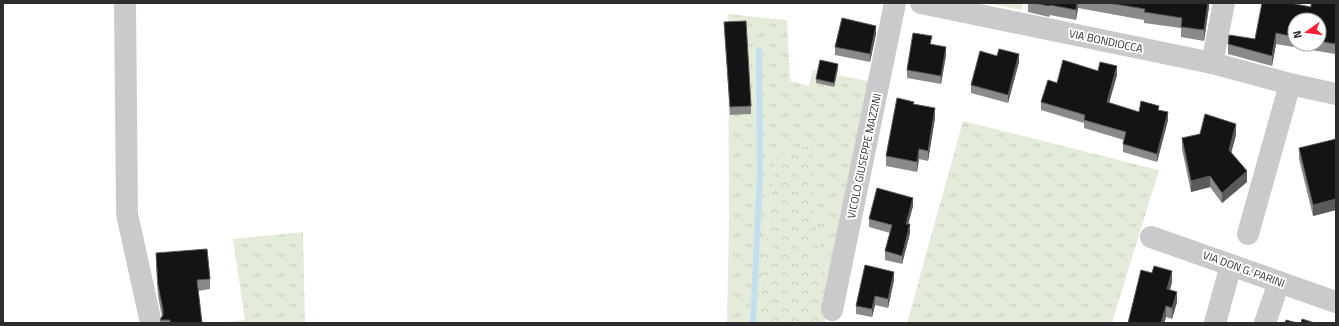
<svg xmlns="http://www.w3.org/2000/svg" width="1339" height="326" viewBox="0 0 1339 326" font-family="'Titillium Web',sans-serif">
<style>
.grass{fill:url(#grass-tufts)}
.forest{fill:url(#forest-crowns)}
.garden{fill:#e4ecd9}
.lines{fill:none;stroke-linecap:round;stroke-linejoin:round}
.stream{stroke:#c3dfef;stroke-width:6}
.minor{stroke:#cacaca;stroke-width:22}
.wall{fill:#8a8a8a;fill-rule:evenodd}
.shaded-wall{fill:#5a5a5a}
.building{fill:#141414;stroke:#5a5a5a}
.labels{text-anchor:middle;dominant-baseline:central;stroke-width:4;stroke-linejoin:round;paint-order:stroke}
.street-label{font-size:11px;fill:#2d2d2d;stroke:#fff}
</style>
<defs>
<pattern id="grass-tufts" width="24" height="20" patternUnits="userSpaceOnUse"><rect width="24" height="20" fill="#e4ecd9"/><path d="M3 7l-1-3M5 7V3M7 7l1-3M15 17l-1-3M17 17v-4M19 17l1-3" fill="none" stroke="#c4cbbb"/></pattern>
<pattern id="forest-crowns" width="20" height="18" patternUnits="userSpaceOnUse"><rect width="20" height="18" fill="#e4ecd9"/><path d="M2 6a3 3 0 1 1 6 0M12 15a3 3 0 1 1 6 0" fill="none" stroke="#c4cbbb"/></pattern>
</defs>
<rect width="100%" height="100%" fill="#fff"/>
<g class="grass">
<path d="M728,14L787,20L790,81L809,86L813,70L873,82L829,294L817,233L808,147L776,157L757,323H727L729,223Z"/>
<path d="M963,121L1159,170L1112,323H907Z"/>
<path d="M303,232L305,323H218L245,320L233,239Z"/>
</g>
<path class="forest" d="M808,146L817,233L829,294L825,323H757L776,157Z"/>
<path class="garden" d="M986,3H1023L1022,10Z"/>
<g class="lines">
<path class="stream" d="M753,323L760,175L759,50"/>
<g class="minor">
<path d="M125,3L127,214L151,323"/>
<path d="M921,3L1212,63L1290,84L1336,94"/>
<path d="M1212,63L1224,3"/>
<path d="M1248,234L1290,84"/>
<path d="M1151,237L1336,302"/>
<path d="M832,310L895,3"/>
<path d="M1215,323L1231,265"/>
<path d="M1265,323L1279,282"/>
</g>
</g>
<g class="wall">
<path d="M1028,3H1209V7L1204,41L1181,37V28L1144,23V20L1078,8L1076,20L1050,15L1049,17L1028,12Z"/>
<path d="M1336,3L1335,54L1276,44L1272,66L1228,54V44L1255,39L1311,7ZM1295,20H1319V44H1295Z"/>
<path d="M724,22L751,106V114L730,115Z"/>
<path d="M876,34L870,62L835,55V47Z"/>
<path d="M946,55L941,84L907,78V70Z"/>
<path d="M1019,62L1008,103L971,93V85Z"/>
<path d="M838,68L834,87L816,83V79Z"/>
<path d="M1117,75L1109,103L1139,112L1159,110L1168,120L1157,162L1123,152V144L1124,140L1084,128V123L1041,110V102L1057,83Z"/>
<path d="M914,104L935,118L928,161L919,159L917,172L886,166V156Z"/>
<path d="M1236,135L1231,153L1247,182L1222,203L1210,187L1191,192L1182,149V138Z"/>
<path d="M1336,139V210L1313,216L1299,159V148Z"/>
<path d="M913,206L908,224L910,233L902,264L885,260V251L890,233L869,227V219Z"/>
<path d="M156,253L210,279V289L198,291L202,323H160V320L162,317L158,296L156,264Z"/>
<path d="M894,280L888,308L875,305L872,317L856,314V306Z"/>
<path d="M1172,282L1170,290L1177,302L1172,319L1166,317L1164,323H1128Z"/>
</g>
<g class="shaded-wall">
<path d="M1077,3H1078V8L1076,20V10Z"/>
<path d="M1208,3H1209V7L1204,41V30Z"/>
<path d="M876,26V34L870,62V54Z"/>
<path d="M1276,33V44L1272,66V56Z"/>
<path d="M1336,37V47L1335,54V44Z"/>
<path d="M946,47V55L941,84V76Z"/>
<path d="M1019,54V62L1008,103V95Z"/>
<path d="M838,64V68L834,87V83Z"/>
<path d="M1117,66V75L1107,110V102Z"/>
<path d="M935,108V118L928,161V151Z"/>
<path d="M1168,112V120L1157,162V154Z"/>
<path d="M1236,124V135L1229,161V150Z"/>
<path d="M919,149V159L917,172V162Z"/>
<path d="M1247,171V182L1222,203V193Z"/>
<path d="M1210,176V187L1191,192V181Z"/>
<path d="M913,198V206L906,232V224Z"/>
<path d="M1336,199V210L1313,216V205Z"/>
<path d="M910,224V233L902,264V256Z"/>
<path d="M1172,271V282L1167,300V289Z"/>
<path d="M894,272V280L888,308V299Z"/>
<path d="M1177,292V302L1172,319V308Z"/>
<path d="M875,296V305L872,317V309Z"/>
<path d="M1166,306V317L1164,323H1161Z"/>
</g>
<g class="building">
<path d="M1033,3H1077L1076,10L1050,5L1049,6Z"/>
<path d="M1108,3H1208L1204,30L1181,27L1182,18L1144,12L1145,9Z"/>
<path d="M1262,3H1290L1311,7V3H1336V37L1335,44L1319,41V20H1295V37L1276,33L1272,56L1228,44L1229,35L1255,39Z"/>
<path d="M842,18L876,26L870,54L835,47Z"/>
<path d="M746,21L751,106L730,107L724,22Z"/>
<path d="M913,33L932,36L930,44L946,47L941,76L907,70Z"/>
<path d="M999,49L1019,54L1008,95L971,85L980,51L997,56Z"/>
<path d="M820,60L838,64L834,83L816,79Z"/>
<path d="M1063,60L1098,71L1100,62L1117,66L1107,102L1139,112L1141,101L1159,106L1158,110L1168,112L1157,154L1123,144L1126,132L1084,120L1085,115L1041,102L1048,80L1057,83Z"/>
<path d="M897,98L914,102L913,104L935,108L928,151L919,149L917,162L886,156Z"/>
<path d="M1205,114L1236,124L1229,150L1247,171L1222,193L1210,176L1191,181L1182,138L1200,134Z"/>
<path d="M1336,139V199L1313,205L1299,148Z"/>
<path d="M877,188L913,198L906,224H910L902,256L885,251L892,225L869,219Z"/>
<path d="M207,249L210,279L197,280L202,323H170V320H160L163,315V310L158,285L156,253Z"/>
<path d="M865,265L894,272L888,299L875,296L872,309L856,306Z"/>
<path d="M1154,266L1172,271L1167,289L1177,292L1172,308L1166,306L1161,323H1128L1141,270L1152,273Z"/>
<path d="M1302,319L1315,323H1301Z"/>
<path d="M1286,320L1297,323H1285Z"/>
</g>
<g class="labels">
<g class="street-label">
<text transform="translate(1106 41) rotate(12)">VIA BONDIOCCA</text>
<text transform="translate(864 156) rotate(-78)">VICOLO GIUSEPPE MAZZINI</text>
<text transform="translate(1244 269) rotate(20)">VIA DON G. PARINI</text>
</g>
</g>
<rect width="1339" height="326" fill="none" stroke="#2d2d2d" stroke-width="8"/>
<g transform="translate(1307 32) rotate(256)"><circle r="19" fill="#ffffff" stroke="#ababab"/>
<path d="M0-3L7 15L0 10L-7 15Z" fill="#f71d32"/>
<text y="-6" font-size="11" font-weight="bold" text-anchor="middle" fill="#2d2d2d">N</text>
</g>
</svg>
